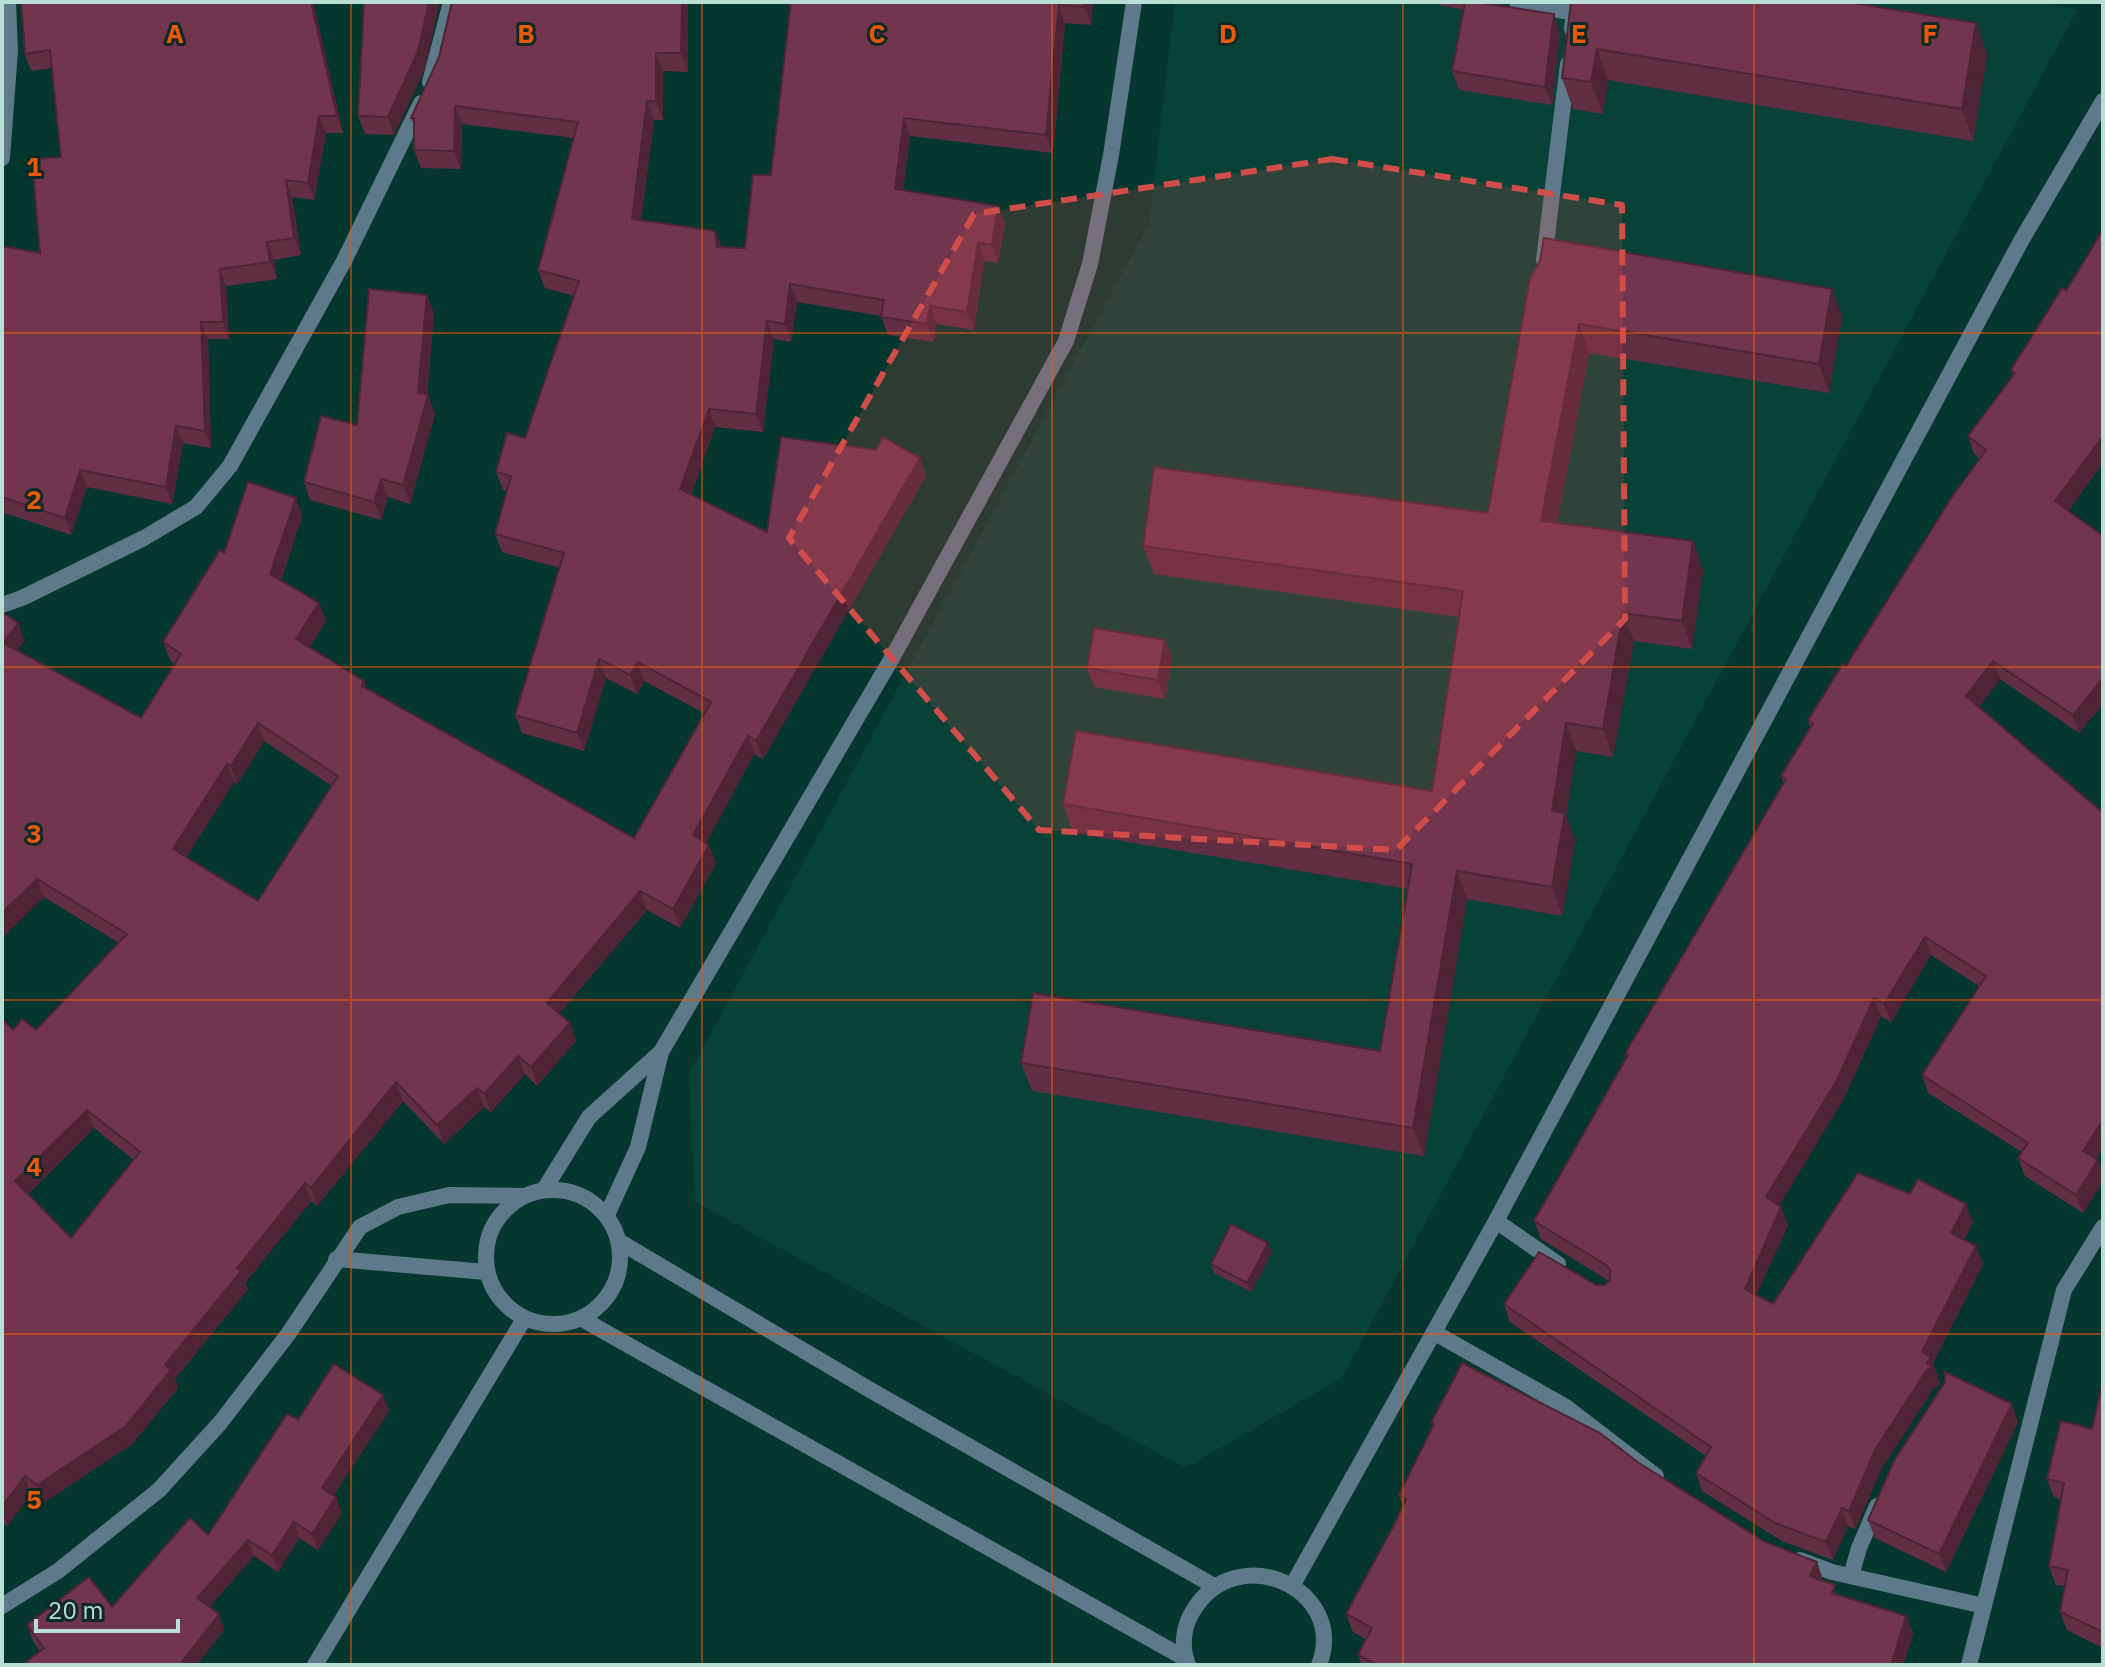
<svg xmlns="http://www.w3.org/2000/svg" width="2105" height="1667" viewBox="0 0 2105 1667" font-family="'IBM Plex Sans',sans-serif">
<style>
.built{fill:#084237}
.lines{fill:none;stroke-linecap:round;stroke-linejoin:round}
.minor{stroke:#5e7989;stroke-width:16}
.tertiary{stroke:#5e7989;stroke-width:16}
.wall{fill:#612e42;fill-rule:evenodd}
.shaded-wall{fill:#4f2536}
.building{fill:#71354d;stroke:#4f2536;stroke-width:2;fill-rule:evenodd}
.marked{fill:#d04d4a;fill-opacity:0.2;stroke:#d04d4a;stroke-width:6;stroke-dasharray:16 10;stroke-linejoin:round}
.grid{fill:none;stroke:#e8590c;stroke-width:2;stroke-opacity:0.55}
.grid-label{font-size:26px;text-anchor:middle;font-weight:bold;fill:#e8590c;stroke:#0f2a24;stroke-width:6;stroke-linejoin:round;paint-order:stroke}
</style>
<rect width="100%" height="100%" fill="#05372e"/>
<path class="built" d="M1175,2H2037L2077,10L1342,1378L1185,1468L695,1202L689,1074L1149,224Z"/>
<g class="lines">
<g class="minor">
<path d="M1517,2L1574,13L1572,29"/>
<path d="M430,82L451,2"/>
<path d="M2,158L10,51L8,2"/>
<path d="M1544,260L1568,64"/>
<path d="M2,605L22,598L144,538L196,507L230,466L344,261L421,103"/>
<path d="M545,1188L589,1117L661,1052L892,658L1066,341L1090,264L1111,155L1134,2"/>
<path d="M607,1215L638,1147L661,1052"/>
<path d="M1496,1221L1558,1264"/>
<path d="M1435,1333L1566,1407L1656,1476"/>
<path d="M1800,1560L1832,1572L1984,1606"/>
<path d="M1851,1576L1859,1548L1877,1506"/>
<path d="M315,1665L524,1319"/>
<path d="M1969,1665L2064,1290L2103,1227"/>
</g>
<g class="tertiary">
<circle cx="553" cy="1257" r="67"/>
<path d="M620,1242L872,1391L1214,1586"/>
<path d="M336,1259L486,1272"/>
<path d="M582,1319L1186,1659"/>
<path d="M1292,1586L1496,1221L2021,241L2103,101"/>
<path d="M2,1606L58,1571L159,1490L220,1423L289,1333L360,1227L398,1207L449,1195L523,1196"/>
<path d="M1188,1665C1181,1648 1183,1626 1193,1611C1236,1538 1349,1589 1319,1665"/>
</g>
</g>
<g class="wall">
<path d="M21,2H313L343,133H326L314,200L292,197L301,255L274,260L277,279L226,286L229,339H208L211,448L183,443L172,504L87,487L71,535L5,513L2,526V246L40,253L61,157L52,68L31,71L25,54Z"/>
<path d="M688,2V72L663,71V120H654L641,220L715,231L722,248H745L771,175L791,2H1093L1091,25L1065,23L1053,153L910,136L903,191L998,206L1005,224L998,263L984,261L974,330L936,324L934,342L888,335L881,316L797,302L791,342L774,339L763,432L715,427L691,495L767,532L920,458L926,476L763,759L754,754L706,843L709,845L716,863L680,928L647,910L559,1014L576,1041L537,1086L525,1074L491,1112L484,1107L444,1144L403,1101L317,1206L311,1201L245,1283L248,1289L175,1379L178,1388L132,1444L43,1503L31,1494L7,1526L2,1523V1019L13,1030H36L119,943L44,897L2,938L18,623L24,641L17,650L141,718L175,664L170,660L163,642L224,553L302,516L281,581L319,603L326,621L309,648L364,681L366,688L634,838L704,713L644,681L637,694L606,678L584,751L522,733L515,715L560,568L502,552L495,534L507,491L503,490L496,472L525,438L574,296L545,288L538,270L574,138L462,124L461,169L421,168L414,150V125L411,118ZM264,741L332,786L258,901L186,857L234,782L237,784ZM94,1128L134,1160L71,1238L28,1194Z"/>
<path d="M1427,2H1475L1560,33L1552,105L1459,90L1452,71L1464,10Z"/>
<path d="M1571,2L1976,23L1987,55L1973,141L1608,80L1603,114L1573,109L1562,78Z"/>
<path d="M425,69L394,135L365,134L358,116Z"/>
<path d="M1540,261L1842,317L1829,393L1589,353L1557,523L1693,541L1703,570L1692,649L1634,641L1613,757L1576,751L1566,815L1575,841L1562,916L1467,899L1424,1156L1032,1091L1021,1063L1380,1051L1408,889L1073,833L1063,804L1432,791L1459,617L1154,574L1143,546L1488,513Z"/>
<path d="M2062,288L2103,463L2068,511L2103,536V704L2079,733L2000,679L1979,707L2103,813V1148L2096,1159L2098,1160L2103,1173V1181L2083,1213L2025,1176L2018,1158L2022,1152L1928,1093L1922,1075L1979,986L1931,955L1891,1022L1881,1016L1844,1098L1779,1205L1781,1207L1788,1225L1756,1295L1773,1304L1973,1222L1964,1240L1976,1246L1983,1264L1933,1363L1940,1384L1933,1389L1882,1468L1855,1529L1848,1526L1833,1560L1782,1541L1702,1491L1696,1473L1706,1456L1510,1322L1504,1304L1596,1285H1605L1609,1281L1541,1239L1534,1221L1627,1057L1625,1054L1783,783L1781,776L1810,727L1808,720L1846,666L1980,459L1974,454L1968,436L2013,376L2011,370Z"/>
<path d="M434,313L427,395L435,414L410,504L388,497L381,520L310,500L304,482L357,425Z"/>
<path d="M1165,640L1172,658L1165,699L1094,687L1087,668Z"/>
<path d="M1272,1252L1251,1292L1214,1273L1211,1264Z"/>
<path d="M2103,1381V1648L2067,1630L2060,1612L2065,1586L2056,1585L2049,1566L2061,1499L2054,1497L2047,1479L2092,1429Z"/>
<path d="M383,1395L389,1411L333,1495L336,1497L342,1513L318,1550L299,1538L278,1572L254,1556L209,1607L219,1614L224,1630L40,1651L33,1641L27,1625L112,1607L208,1535L298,1420Z"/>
<path d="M2018,1422L1946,1572L1875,1538L1868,1520Z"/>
<path d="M1431,1423L1639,1463L1765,1542L1817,1562L1823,1581L1838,1595L1906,1616L1913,1634L1903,1665H1362L1358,1655L1366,1639L1353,1632L1346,1614L1394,1525L1403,1506L1399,1495L1433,1428Z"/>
</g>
<g class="shaded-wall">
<path d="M311,2H313L343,133L337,116Z"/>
<path d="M429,2H440L425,69L394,135L388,117Z"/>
<path d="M682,2H688V72L681,53Z"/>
<path d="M1084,2H1093L1091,25L1084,7Z"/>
<path d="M1059,5L1065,23L1053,153L1046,135Z"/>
<path d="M1554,14L1560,33L1552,105L1545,87Z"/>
<path d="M1976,23L1987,55L1973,141L1962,109Z"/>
<path d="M1597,49L1608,80L1603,114L1591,82Z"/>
<path d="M656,53L663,71V120L656,101Z"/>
<path d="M647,101L654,120L639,237L632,219Z"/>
<path d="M455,106L462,124L461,169L454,151Z"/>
<path d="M319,116L326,133L314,200L308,183Z"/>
<path d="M904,118L910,136L901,207L895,189Z"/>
<path d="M286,180L292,197L301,255L294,238Z"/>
<path d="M998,206L1005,224L998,263L992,245Z"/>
<path d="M715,231L722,249L717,247Z"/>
<path d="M267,242L274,260L277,279L270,262Z"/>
<path d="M978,243L984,261L974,330L967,312Z"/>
<path d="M220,269L226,286L229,339L223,322Z"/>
<path d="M790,284L797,302L791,342L785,324Z"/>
<path d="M1832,289L1842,317L1829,393L1819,364Z"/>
<path d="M427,295L434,313L426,405L428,395L435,414L410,504L403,485L418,393Z"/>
<path d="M930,306L936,324L934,342L927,324Z"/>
<path d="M767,321L774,339L763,432L756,414Z"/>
<path d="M201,322L208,339L211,448L205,431Z"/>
<path d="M1579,324L1589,353L1552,549L1541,521Z"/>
<path d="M709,409L715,427L686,507L680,489Z"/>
<path d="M176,426L183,443L172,504L166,487Z"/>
<path d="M2103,436V463L2062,519L2055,501Z"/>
<path d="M920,458L926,476L763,759L756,741Z"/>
<path d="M80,470L87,487L71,535L65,518Z"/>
<path d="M381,479L388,497L381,520L374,502Z"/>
<path d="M296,498L302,516L277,592L270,574Z"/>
<path d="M2,504L5,513L2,526Z"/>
<path d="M1693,541L1703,570L1692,649L1682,621Z"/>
<path d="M319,603L326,621L303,658L296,639Z"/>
<path d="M1623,613L1634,641L1613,757L1603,729Z"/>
<path d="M18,623L24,641L10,661L3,643Z"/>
<path d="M1165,640L1172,658L1165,699L1158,680Z"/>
<path d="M599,659L606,678L584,751L577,733Z"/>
<path d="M1993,661L2000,679L1973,714L1966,696Z"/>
<path d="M638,662L644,681L637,694L630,675Z"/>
<path d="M2103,678V704L2079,733L2073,715Z"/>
<path d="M258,723L264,741L237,784L231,766Z"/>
<path d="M1566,723L1576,751L1566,815L1575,841L1562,916L1552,887V811Z"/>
<path d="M748,736L754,754L700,854L693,835Z"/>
<path d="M227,764L234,782L180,867L173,849Z"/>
<path d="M709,845L716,863L680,928L673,909Z"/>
<path d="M1457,871L1467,899L1424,1156L1413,1128Z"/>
<path d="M37,879L44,897L2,938V913Z"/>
<path d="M640,891L647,910L553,1021L547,1003Z"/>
<path d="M1925,937L1931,955L1891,1022L1884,1004Z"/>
<path d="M1874,998L1881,1016L1844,1098L1773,1216L1766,1197Z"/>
<path d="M570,1023L576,1041L537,1086L531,1067Z"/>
<path d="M518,1056L525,1074L491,1112L484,1094Z"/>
<path d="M396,1082L403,1101L317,1206L311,1188Z"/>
<path d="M477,1088L484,1107L444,1144L437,1125Z"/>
<path d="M87,1110L94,1128L22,1200L15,1181Z"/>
<path d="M2103,1120V1148L2090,1169L2083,1151Z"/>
<path d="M2098,1160L2103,1173V1181L2083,1213L2076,1195Z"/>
<path d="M305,1183L311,1201L245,1283L248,1289L175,1379L178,1388L132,1444L43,1503L37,1485L165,1365L237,1268Z"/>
<path d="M1966,1204L1973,1222L1958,1251L1951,1233Z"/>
<path d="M1781,1207L1788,1225L1751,1307L1745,1289Z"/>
<path d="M1268,1243L1272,1252L1251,1292L1247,1283Z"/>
<path d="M1976,1246L1983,1264L1933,1363L1940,1384L1933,1389L1882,1468L1855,1529L1849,1511L1875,1450L1922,1352Z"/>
<path d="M383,1395L389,1411L328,1504L322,1488Z"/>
<path d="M2012,1404L2018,1422L1946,1572L1939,1554Z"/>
<path d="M25,1476L31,1494L7,1526L2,1512V1506Z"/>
<path d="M336,1497L342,1513L318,1550L312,1534Z"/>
<path d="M1842,1508L1848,1526L1833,1560L1826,1542Z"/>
<path d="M294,1522L299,1538L278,1572L272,1555Z"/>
<path d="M248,1540L254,1556L203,1614L197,1598Z"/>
<path d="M1817,1562L1823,1581L1817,1595L1810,1576Z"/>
<path d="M219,1614L224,1630L197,1665H183L182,1662Z"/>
<path d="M1906,1616L1913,1634L1903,1665H1891Z"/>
</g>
<g class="building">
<path d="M21,2H311L337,116H319L308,183L286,180L294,238L267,242L270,262L220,269L223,322H201L205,431L176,426L166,487L80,470L65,518L2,497V246L40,253L32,159L61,157L50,50L25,54Z"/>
<path d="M364,2H429L418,51L388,117L358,116Z"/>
<path d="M452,2H682L681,53H656V101H647L632,219L715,231L717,247L745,248L753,175H771L791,2H1084V7L1059,5L1046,135L904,118L895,189L998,206L992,245L978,243L967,312L930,306L927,324L881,317L884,300L790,284L785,324L767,321L756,414L709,409L680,489L767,532L781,437L876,450L883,437L920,458L756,741L748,736L693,835L709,845L673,909L640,891L547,1003L570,1023L531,1067L518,1056L484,1094L477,1088L437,1125L396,1082L311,1188L305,1183L237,1268L241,1271L165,1365L171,1370L126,1426L37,1485L25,1476L2,1506V1019L13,1030L22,1019L36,1030L127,934L37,879L2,913V612L18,623L3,643L141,718L181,654L163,642L220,550L224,553L248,482L296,498L270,574L319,603L296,639L364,681L362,686L634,838L711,702L638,662L630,675L599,659L577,733L515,715L564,553L495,534L511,476L496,472L507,433L525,438L579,281L538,270L578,122L455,106L454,151L414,150V118H411L439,57ZM258,723L338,776L258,901L173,849L227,764L231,766ZM87,1110L140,1152L71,1238L15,1181Z"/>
<path d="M1465,2H1475L1554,14L1545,87L1452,71Z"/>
<path d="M1571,2H1847L1976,23L1962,109L1597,49L1591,82L1562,78Z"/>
<path d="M2103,230V436L2055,501L2103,536V678L2073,715L1993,661L1966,696L2103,813V1120L2083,1151L2098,1160L2076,1195L2018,1158L2028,1143L1922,1075L1986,976L1925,937L1884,1004L1874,998L1837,1080L1766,1197L1781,1207L1745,1289L1773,1304L1858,1173L1910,1194L1918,1179L1966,1204L1951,1233L1976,1246L1922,1352L1931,1357L1927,1363L1933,1366L1926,1371L1875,1450L1849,1511L1842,1508L1826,1542L1775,1523L1696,1473L1711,1447L1504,1304L1539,1252L1596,1285H1605L1610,1280V1270L1606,1265L1534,1221L1628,1055L1625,1054L1786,779L1781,776L1813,723L1808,720L1843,664L1846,666L1952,497L1986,450L1968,436L2015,373L2011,370L2062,288L2066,291Z"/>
<path d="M1544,238L1832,289L1819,364L1579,324L1541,521L1693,541L1682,621L1623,613L1603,729L1566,723L1552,811L1565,813L1552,887L1457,871L1413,1128L1021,1063L1033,993L1380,1051L1412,864L1063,804L1076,731L1432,791L1463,591L1143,546L1154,467L1488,513L1530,278L1540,261Z"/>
<path d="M369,289L427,295L418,393L428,395L403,485L381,479L374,502L304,482L321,416L357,425Z"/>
<path d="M1094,628L1165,640L1158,680L1087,668Z"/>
<path d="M1231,1224L1268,1243L1247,1283L1211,1264Z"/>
<path d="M1462,1363L1600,1433L1639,1463L1765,1542L1817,1562L1810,1576L1835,1585L1832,1593L1906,1616L1891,1665H1378L1358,1655L1372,1628L1346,1614L1394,1525L1406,1499L1399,1495L1434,1424L1431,1423Z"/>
<path d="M334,1364L383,1395L322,1488L336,1497L312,1534L294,1522L272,1555L248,1540L197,1598L219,1614L182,1662L186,1665H22L44,1648L27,1625L89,1577L112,1607L190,1518L208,1535L287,1414L298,1420Z"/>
<path d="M1945,1372L2012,1404L1939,1554L1868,1520L1894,1461L1945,1382Z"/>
<path d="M2103,1381V1632L2060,1612L2068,1570L2049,1566L2064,1483L2047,1479L2061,1421L2092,1429Z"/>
</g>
<path class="marked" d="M1332,159L1622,205L1625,619L1396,850L1039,830L789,538L974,214Z"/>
<path class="grid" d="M351,2V1665M702,2V1665M1052,2V1665M1403,2V1665M1754,2V1665M2,333H2103M2,667H2103M2,1000H2103M2,1334H2103"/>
<g class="grid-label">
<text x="175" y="43">A</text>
<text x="526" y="43">B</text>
<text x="877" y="43">C</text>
<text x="1228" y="43">D</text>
<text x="1579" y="43">E</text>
<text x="1930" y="43">F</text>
<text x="34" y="176">1</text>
<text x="34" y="509">2</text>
<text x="34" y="843">3</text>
<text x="34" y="1176">4</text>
<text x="34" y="1509">5</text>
</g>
<rect width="2105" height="1667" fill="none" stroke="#b7dfd4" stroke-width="8"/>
<path d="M36 1619v12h142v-12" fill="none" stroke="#b7dfd4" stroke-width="4"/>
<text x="48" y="1619" font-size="24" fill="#b7dfd4" stroke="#0f2a24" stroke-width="6" paint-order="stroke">20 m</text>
</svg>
